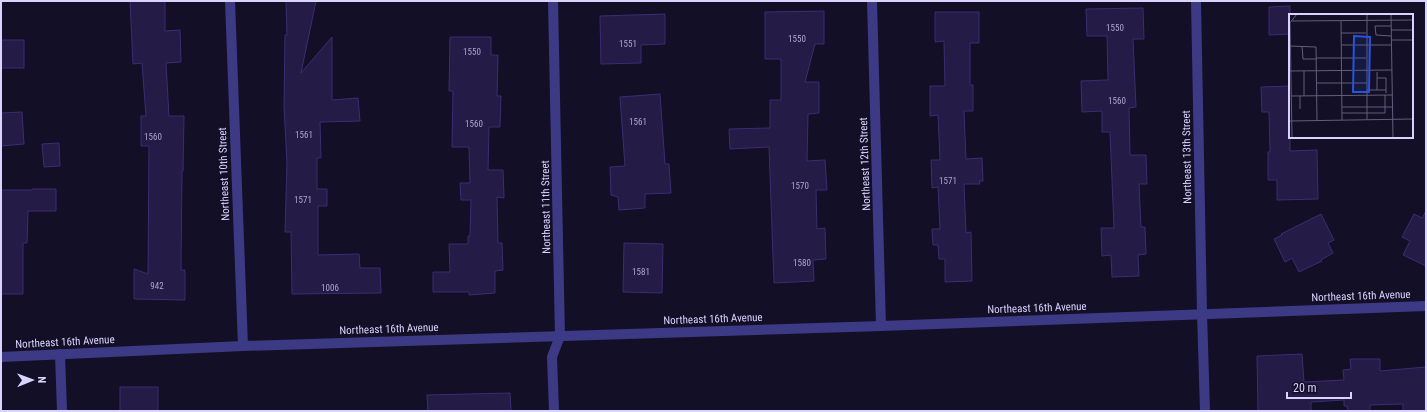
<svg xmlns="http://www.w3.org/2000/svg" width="1427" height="412" viewBox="0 0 1427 412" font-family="'Roboto Condensed',sans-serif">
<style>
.building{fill:#241b47;stroke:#3b2d73}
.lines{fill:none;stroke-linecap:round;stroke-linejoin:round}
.minor{stroke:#3d3a85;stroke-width:10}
.tertiary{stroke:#3d3a85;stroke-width:10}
.labels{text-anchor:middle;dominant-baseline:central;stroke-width:3;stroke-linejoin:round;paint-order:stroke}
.number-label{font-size:9px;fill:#aca6d1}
.street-label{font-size:11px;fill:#d9d4ff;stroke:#130f26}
.inset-road{fill:none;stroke:#625e7d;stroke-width:1}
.view{fill:#2655da;fill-opacity:0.15;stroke:#2655da;stroke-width:2}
.inset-edge{fill:none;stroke:#d9d4ff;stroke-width:2}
</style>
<rect width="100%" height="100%" fill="#130f26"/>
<g class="building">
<path d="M130,1H165V31L180,30L181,62L166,63L169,116H184L183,171H182L181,270H185V300L134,299V269L148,274L149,146H141V116H146L142,63L133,64Z"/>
<path d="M286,1H316L301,73L332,37V100L358,98L360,121L320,122L321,158H317V189H327V206H318V255L359,254L360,268H380L381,293L292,294L291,232H285L287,163L284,106L285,35H287Z"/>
<path d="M1290,6V34L1269,35V7Z"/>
<path d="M1143,8L1144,39H1133L1136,107L1129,108L1130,155H1146L1147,184H1139L1141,227H1145L1146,254L1138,255L1139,276L1112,277L1111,255L1102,256L1101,228H1114L1110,132H1102V111L1082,112L1081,81L1108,80L1107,36H1087L1086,9Z"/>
<path d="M824,11V44H815L805,82H819V113L808,114L807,161L825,160L827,190H816L817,229L825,228L826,259L813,260L814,281L774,283L769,147L730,149L729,129L770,128V100H781V59H765V12Z"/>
<path d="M935,12H979V43H970V85H973V111H964L966,159L982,158L983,181H979L980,184H964L966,233L971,232L972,281L945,282V259H939L938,245H933L932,229H940L938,187L932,188L931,160H940L938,115L930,116V86H945L944,41L935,42Z"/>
<path d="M665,14V44L641,45V63L601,64L600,16Z"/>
<path d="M450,37H491V55H498L497,96H501L500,127H489L488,170H503L504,198L497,197L498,243H502L503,270L495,271V293L469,295V292H433V272H450L449,244H468V236H470L471,200H461L460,183H470L469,147H452L453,91H449Z"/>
<rect x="1" y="40" width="23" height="28"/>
<path d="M1290,86V151L1317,150L1318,199L1277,200V180H1268V152H1270L1269,112H1262L1261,87Z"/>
<path d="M660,94L665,164H669L671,193L645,194V208L619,210L618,197L611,195L610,167L625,166L620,97Z"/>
<path d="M22,112L24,144L1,146V113Z"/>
<path d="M59,143L60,166L44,167L42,144Z"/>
<path d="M32,189H56V211H28L27,243H23V294H1V190H32Z"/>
<path d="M1426,211V266L1403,255L1410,241L1402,237L1414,214L1422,218Z"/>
<path d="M1321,214L1334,240L1328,243L1333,253L1321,260L1322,261L1299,272L1292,258L1285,262L1274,239L1282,235L1281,234Z"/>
<path d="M624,243L663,244L662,293L623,292Z"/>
<path d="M1302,354L1304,382L1344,380L1343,370L1351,369L1350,359H1380V371L1426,367V411H1403V404L1370,405V411H1348L1347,406H1344V400L1311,402V411H1258L1257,356Z"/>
<rect x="120" y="387" width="38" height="24"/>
<path d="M510,393L511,411H428L427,395Z"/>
</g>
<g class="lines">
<g class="minor">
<path d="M230,1L243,346"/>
<path d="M872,1L881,326"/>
<path d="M1196,1L1202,313L1205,411"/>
<path d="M60,354L62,411"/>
<path d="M1,357L243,346L881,326L1426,306"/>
</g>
<path class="tertiary" d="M553,1L560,336L552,357L554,411"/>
</g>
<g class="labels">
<g class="number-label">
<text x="1115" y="28">1550</text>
<text x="797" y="39">1550</text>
<text x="628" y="44">1551</text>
<text x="472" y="52">1550</text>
<text x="1117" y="101">1560</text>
<text x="638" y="122">1561</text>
<text x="474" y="124">1560</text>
<text x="304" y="135">1561</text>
<text x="153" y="137">1560</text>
<text x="948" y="181">1571</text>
<text x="800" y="186">1570</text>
<text x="303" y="200">1571</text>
<text x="802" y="263">1580</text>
<text x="641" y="272">1581</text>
<text x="157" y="286">942</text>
<text x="330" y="288">1006</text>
</g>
<g class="street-label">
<text transform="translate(1187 157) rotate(-91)">Northeast 13th Street</text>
<text transform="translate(865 164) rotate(-92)">Northeast 12th Street</text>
<text transform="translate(224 174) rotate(-92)">Northeast 10th Street</text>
<text transform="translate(546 207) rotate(-91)">Northeast 11th Street</text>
<text transform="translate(1361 296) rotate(-2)">Northeast 16th Avenue</text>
<text transform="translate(1037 308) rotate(-2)">Northeast 16th Avenue</text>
<text transform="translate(713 319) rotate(-2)">Northeast 16th Avenue</text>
<text transform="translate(389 329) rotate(-2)">Northeast 16th Avenue</text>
<text transform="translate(65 342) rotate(-3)">Northeast 16th Avenue</text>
</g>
</g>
<g transform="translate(1289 14)">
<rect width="124" height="124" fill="#130f26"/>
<path class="inset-road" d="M78,0V106M102,0L104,124M3,7L124,6M52,7L53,106M1,9L3,124M0,10L8,0M102,12H86L87,21L102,22M102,16H124M52,19H77M102,26H124M52,31H103M1,32L27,33L28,106M13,32L14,45H27M27,44H77M0,57L103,56M15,57V82M88,58V76M88,64H97V79M27,69H78M78,76H97M2,82L103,81M11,82V95M53,93H103M53,99H96V81M0,107L124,105"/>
<path class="view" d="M65,22L81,23L80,78H64Z"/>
<rect width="124" height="124" class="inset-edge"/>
</g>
<rect width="1427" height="412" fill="none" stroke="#d9d4ff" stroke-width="4"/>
<g transform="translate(32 380) rotate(89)" stroke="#130f26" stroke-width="3" paint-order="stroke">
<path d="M0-3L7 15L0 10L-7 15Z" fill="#d9d4ff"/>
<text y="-6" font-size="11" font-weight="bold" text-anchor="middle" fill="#d9d4ff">N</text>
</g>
<path d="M1287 392v6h64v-6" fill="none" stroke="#d9d4ff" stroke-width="2"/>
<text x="1293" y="392" font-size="12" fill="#d9d4ff" stroke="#130f26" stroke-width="3" paint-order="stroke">20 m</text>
</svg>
